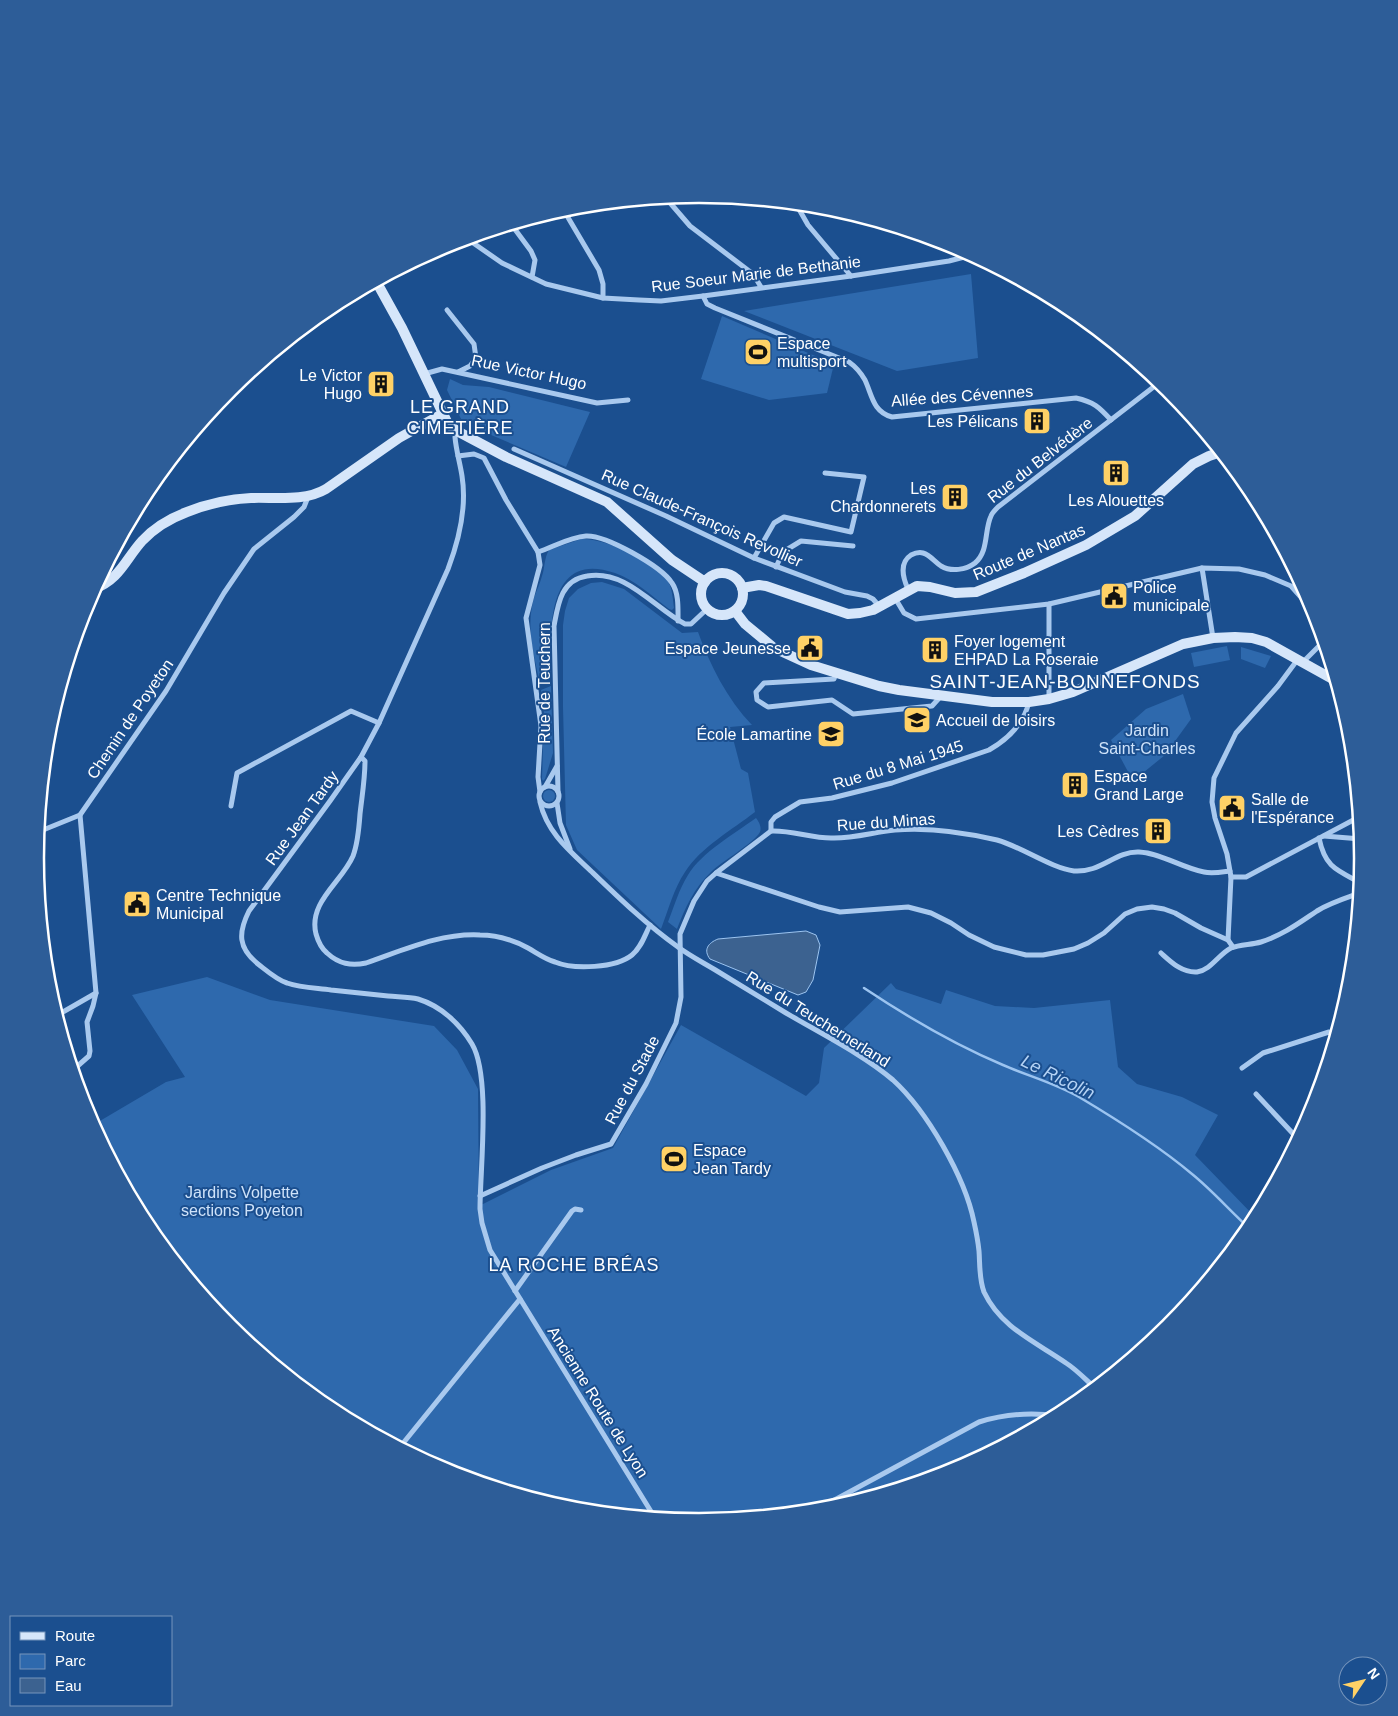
<svg xmlns="http://www.w3.org/2000/svg" width="1398" height="1716" viewBox="0 0 1398 1716" font-family="Helvetica,sans-serif">
<style>
.green{fill:#2e69ad}
.water{fill:#3c6290;stroke:#9cc4f0}
.lines{fill:none;stroke-linecap:round;stroke-linejoin:round}
.stream{stroke:#9cc4f0;stroke-width:2.5}
.street{stroke:#a9c9ee;stroke-width:5}
.secondary{stroke:#d6e6fa;stroke-width:10}
.labels{text-anchor:middle;dominant-baseline:central;stroke-width:4;stroke-linejoin:round;paint-order:stroke}
.street-label{font-size:16px;fill:#fff;stroke:#1b4f8f}
.poi-label{font-size:16px;fill:#fff;stroke:#1b4f8f;text-anchor:start}
.park-label{font-size:16px;fill:#cfe3fa;stroke:#1b4f8f}
.neighbourhood-label{font-size:18px;letter-spacing:1px;fill:#fff;stroke:#1b4f8f}
.water-label{font-size:18px;font-style:italic;fill:#b5d3f5;stroke:#1b4f8f}
.quarter-label{font-size:19px;letter-spacing:1px;fill:#fff;stroke:#1b4f8f}
.rim{fill:none;stroke:#fff;stroke-width:2.5}
</style>
<rect width="100%" height="100%" fill="#1b4f8f"/>
<g class="green">
<path d="M971,274L978,358L897,371L744,311Z"/>
<path d="M722,316L834,364L827,393L769,400L701,379Z"/>
<path d="M450,379L463,385L489,387L590,412L566,467L463,423L447,390Z"/>
<path d="M581,539C606,538 653,561 668,581C672,587 673,600 674,608L672,610L669,609C652,596 635,580 615,573C546,549 550,631 551,674L549,679L542,681L539,679C533,652 526,625 534,598C536,591 540,584 542,576C545,568 544,558 549,550Z"/>
<path d="M602,582L624,589L682,633L698,632C710,665 727,699 752,725L730,727L741,769L748,773L755,812C732,830 701,847 685,872C674,888 668,911 661,929L577,850L566,825L563,707V625L565,611L569,598L578,589L591,583Z"/>
<path d="M1227,646L1230,660L1194,667L1191,653Z"/>
<path d="M1241,647L1271,656L1265,668L1241,659Z"/>
<path d="M551,686L553,753L545,779L543,781L542,779L544,713L541,690Z"/>
<path d="M1183,694L1191,719L1165,755L1133,781L1111,740L1146,709Z"/>
<circle cx="549" cy="796" r="6"/>
<path d="M756,818C759,822 762,827 760,832C754,843 721,862 711,872C694,888 685,908 677,929L668,922C674,907 679,889 688,875C702,852 734,834 756,818Z"/>
<path d="M207,977L270,1000L434,1026L457,1050L478,1089L479,1206L551,1170L613,1148L681,1025L806,1096L819,1083L824,1048L891,983L896,989L941,1004L946,990L995,1006L1034,1008L1110,1000L1118,1067L1137,1084L1182,1097L1218,1115L1195,1155L1256,1218L1251,1227L1168,1328L1068,1410L953,1472L828,1509L699,1522L569,1509L445,1471L330,1410L229,1327L147,1227L93,1125L166,1082L185,1077L132,995Z"/>
</g>
<path class="water" d="M806,931L816,935L820,945L813,980L806,992L798,995L710,959C703,950 708,943 718,939Z"/>
<g class="lines">
<path class="stream" d="M864,988C909,1018 953,1044 1003,1065C1028,1076 1055,1083 1079,1097C1116,1119 1160,1147 1192,1174C1213,1191 1230,1211 1250,1229"/>
<g class="street">
<path d="M665,197L690,226L753,274L761,287"/>
<path d="M796,204L808,225L851,276"/>
<path d="M563,209L599,270L603,284V298"/>
<path d="M511,224L531,251L535,260L532,277"/>
<path d="M466,238L502,263L546,284L603,298L639,300L661,301L703,296L851,276L949,261L972,255"/>
<path d="M703,296L707,304L715,308L849,362C856,367 861,373 865,380C872,395 873,412 892,417L1076,398C1094,402 1099,407 1111,420"/>
<path d="M1062,303C1066,312 1073,319 1084,319"/>
<path d="M447,310L474,344L476,358L470,366L458,372"/>
<path d="M424,374L442,369L597,403L628,400"/>
<path d="M457,431L455,437C456,450 460,463 462,476C467,507 459,540 448,569L379,723L361,757L330,801L249,911C238,933 238,948 258,964C267,971 277,980 287,983C301,988 317,988 331,990C350,992 369,994 388,996C398,997 409,997 418,999C441,1006 460,1024 472,1044C491,1076 480,1170 480,1209L482,1223L490,1250L655,1518"/>
<path d="M514,449L666,516L754,558L845,592L867,596L873,599L879,606"/>
<path d="M458,456L474,454L484,458L506,500L538,552C553,547 570,537 586,536C606,535 661,566 672,583C679,593 678,609 678,621"/>
<path d="M538,552L540,565L526,618L541,726L538,777L540,792"/>
<path d="M754,558L774,523L784,517L851,532L864,477L825,473"/>
<path d="M776,567L783,552L801,541L853,546"/>
<path d="M1202,568L1213,638"/>
<path d="M908,589C903,578 899,563 911,555C915,553 919,552 923,553C930,555 935,562 941,566C951,572 966,570 975,563C989,551 984,531 991,516C992,513 996,509 998,507L1160,382"/>
<path d="M895,598L904,613L916,619L1049,604L1202,568L1239,569L1265,575L1291,586L1316,614"/>
<path d="M1303,662L1324,641"/>
<path d="M836,673L834,679L764,683L756,692L757,700L768,707L832,700L853,714L932,706L941,696"/>
<path d="M1049,699V604"/>
<path d="M361,757L365,761C365,779 362,796 360,814C359,828 358,843 353,856C342,882 308,902 316,934C318,941 321,948 327,953C339,964 351,966 366,963C404,950 440,933 480,935C497,935 513,940 528,948C537,953 545,959 555,962C574,970 616,968 632,955C641,948 645,935 650,925"/>
<circle cx="549" cy="796" r="10"/>
<path d="M545,787L557,766"/>
<path d="M558,792L554,626C558,604 561,580 587,576C626,569 654,608 685,624H691L707,609"/>
<path d="M540,802C547,833 570,851 592,872C619,898 647,925 678,947C690,956 704,963 717,971C740,985 763,999 786,1013C820,1033 864,1055 893,1080C927,1111 965,1177 974,1222C976,1231 978,1241 979,1251C980,1264 979,1279 984,1292C1001,1328 1036,1342 1066,1363C1077,1370 1086,1380 1095,1388"/>
<path d="M557,803L560,823L570,849"/>
<path d="M231,806L237,773L351,711L379,723"/>
<path d="M771,831V822L775,817L800,802L832,798L892,783L989,750C1008,739 1024,723 1029,702"/>
<path d="M37,835L43,830L80,815"/>
<path d="M1324,836L1361,839"/>
<path d="M1319,838C1325,867 1336,870 1361,883"/>
<path d="M716,873L819,907L840,912L908,907L931,913L951,923L969,935L994,947L1026,955H1043L1074,949L1088,943L1104,933L1125,914L1137,909L1152,907L1164,909L1175,913L1201,928L1228,940L1233,947"/>
<path d="M1231,877H1246L1359,817"/>
<path d="M1228,940L1231,877L1227,854L1215,818L1212,802L1214,778L1236,733L1278,686L1298,659"/>
<path d="M1161,953C1171,962 1182,973 1197,972C1211,970 1219,954 1231,948C1240,944 1251,945 1261,942C1283,935 1299,923 1317,911C1330,903 1346,898 1360,893"/>
<path d="M56,1016L96,993"/>
<path d="M1242,1068L1263,1053L1329,1032L1336,1036"/>
<path d="M73,1070L89,1056L90,1051L87,1022L93,1006L96,993L80,815L166,691L224,593L254,549L294,517L304,507L308,497"/>
<path d="M1256,1094L1298,1139"/>
<path d="M480,1196L542,1168L576,1155L611,1144L646,1084L676,1023L681,997L680,934L694,901L707,881L716,873L771,831C791,830 811,838 831,838C852,839 874,832 895,830C930,827 963,832 997,840C1022,847 1051,868 1074,871C1101,873 1115,851 1139,852C1161,853 1182,868 1204,872C1212,874 1222,872 1230,871"/>
<path d="M515,1291L572,1211L575,1209L581,1210"/>
<path d="M400,1447L520,1299"/>
<path d="M816,1510L979,1422C1005,1414 1030,1412 1058,1416"/>
</g>
<g class="secondary">
<path d="M376,281L402,328L448,424L457,431L506,457L607,502L672,560L705,582"/>
<circle cx="722" cy="594" r="21"/>
<path d="M742,588L759,585L766,586L848,614L860,613L873,610L917,586L930,587L955,593L976,592L1024,573L1086,545L1135,516L1193,464L1209,456L1221,452"/>
<path d="M94,589C120,579 125,560 142,541C154,528 171,518 187,512C207,504 229,499 251,498C275,497 304,502 326,489L399,438L442,414"/>
<path d="M735,611L745,624L774,648L811,665L879,686L899,690L992,702H1029L1049,699L1073,692L1183,644L1213,638L1235,637L1252,638L1266,642L1336,681"/>
</g>
</g>
<defs>
<symbol id="stadium-square" viewBox="-11 -11 22 22"><rect x="-9" y="-9" width="18" height="18" rx="4" fill="#ffd166" stroke="#1b4f8f"/><path d="M0-5a6.5 5 0 1 0 0 10a6.5 5 0 1 0 0-10ZM-3.5-1.8h7v3.6h-7Z" fill="#111"/></symbol>
<symbol id="building-square" viewBox="-11 -11 22 22"><rect x="-9" y="-9" width="18" height="18" rx="4" fill="#ffd166" stroke="#1b4f8f"/><path d="M-4-6H4V6H1V3H-1V6H-4ZM-2.5-4.3h1.7v1.8h-1.7ZM.8-4.3h1.7v1.8H.8ZM-2.5-1h1.7V.8h-1.7ZM.8-1h1.7V.8H.8Z" fill="#111"/></symbol>
<symbol id="civic-square" viewBox="-11 -11 22 22"><rect x="-9" y="-9" width="18" height="18" rx="4" fill="#ffd166" stroke="#1b4f8f"/><path d="M-.6-6.5H3V-4.5H.6V-3L4-1V1h2V6H-6V1h2V-1L-.6-3ZM-1.2 2.5V6h2.4V2.5Z" fill="#111"/></symbol>
<symbol id="school-square" viewBox="-11 -11 22 22"><rect x="-9" y="-9" width="18" height="18" rx="4" fill="#ffd166" stroke="#1b4f8f"/><path d="M0-5L7-2L0 1L-7-2ZM-4 1L0 2.5L4 1V4Q0 6-4 4Z" fill="#111"/></symbol>
</defs>
<g fill-rule="evenodd">
<use href="#stadium-square" x="742" y="336" width="32" height="32"/>
<use href="#building-square" x="365" y="368" width="32" height="32"/>
<use href="#building-square" x="1021" y="405" width="32" height="32"/>
<use href="#building-square" x="1100" y="457" width="32" height="32"/>
<use href="#building-square" x="939" y="481" width="32" height="32"/>
<use href="#civic-square" x="1098" y="580" width="32" height="32"/>
<use href="#civic-square" x="794" y="632" width="32" height="32"/>
<use href="#building-square" x="919" y="634" width="32" height="32"/>
<use href="#school-square" x="901" y="704" width="32" height="32"/>
<use href="#school-square" x="815" y="718" width="32" height="32"/>
<use href="#building-square" x="1059" y="769" width="32" height="32"/>
<use href="#civic-square" x="1216" y="792" width="32" height="32"/>
<use href="#building-square" x="1142" y="815" width="32" height="32"/>
<use href="#civic-square" x="121" y="888" width="32" height="32"/>
<use href="#stadium-square" x="658" y="1143" width="32" height="32"/>
</g>
<g class="labels">
<g class="street-label">
<text transform="translate(756 274) rotate(-7)">Rue Soeur Marie de Bethanie</text>
<text transform="translate(529 372) rotate(12)">Rue Victor Hugo</text>
<text transform="translate(962 396) rotate(-4)">Allée des Cévennes</text>
<text transform="translate(1040 460) rotate(-38)">Rue du Belvédère</text>
<text transform="translate(702 518) rotate(24)">Rue Claude-François Revollier</text>
<text transform="translate(1029 552) rotate(-23)">Route de Nantas</text>
<text transform="translate(544 683) rotate(-90)">Rue de Teuchern</text>
<text transform="translate(130 719) rotate(-56)">Chemin de Poyeton</text>
<text transform="translate(898 765) rotate(-17)">Rue du 8 Mai 1945</text>
<text transform="translate(302 818) rotate(-54)">Rue Jean Tardy</text>
<text transform="translate(886 822) rotate(-4)">Rue du Minas</text>
<text transform="translate(818 1019) rotate(32)">Rue du Teuchernerland</text>
<text transform="translate(632 1080) rotate(-62)">Rue du Stade</text>
<text transform="translate(598 1402) rotate(58)">Ancienne Route de Lyon</text>
</g>
<g class="poi-label">
<text x="777" y="343">Espace<tspan x="777" dy="18">multisport</tspan></text>
<text x="362" y="375" text-anchor="end">Le Victor<tspan x="362" dy="18">Hugo</tspan></text>
<text x="1018" y="421" text-anchor="end">Les Pélicans</text>
<text x="936" y="488" text-anchor="end">Les<tspan x="936" dy="18">Chardonnerets</tspan></text>
<text x="1116" y="500" text-anchor="middle">Les Alouettes</text>
<text x="1133" y="587">Police<tspan x="1133" dy="18">municipale</tspan></text>
<text x="954" y="641">Foyer logement<tspan x="954" dy="18">EHPAD La Roseraie</tspan></text>
<text x="791" y="648" text-anchor="end">Espace Jeunesse</text>
<text x="936" y="720">Accueil de loisirs</text>
<text x="812" y="734" text-anchor="end">École Lamartine</text>
<text x="1094" y="776">Espace<tspan x="1094" dy="18">Grand Large</tspan></text>
<text x="1251" y="799">Salle de<tspan x="1251" dy="18">l'Espérance</tspan></text>
<text x="1139" y="831" text-anchor="end">Les Cèdres</text>
<text x="156" y="895">Centre Technique<tspan x="156" dy="18">Municipal</tspan></text>
<text x="693" y="1150">Espace<tspan x="693" dy="18">Jean Tardy</tspan></text>
</g>
<g class="park-label">
<text x="1147" y="730">Jardin<tspan x="1147" dy="18">Saint-Charles</tspan></text>
<text x="242" y="1192">Jardins Volpette<tspan x="242" dy="18">sections Poyeton</tspan></text>
</g>
<g class="neighbourhood-label">
<text x="460" y="407">LE GRAND<tspan x="460" dy="21">CIMETIÈRE</tspan></text>
<text x="574" y="1265">LA ROCHE BRÉAS</text>
</g>
<g class="water-label">
<text transform="translate(1058 1077) rotate(26)">Le Ricolin</text>
</g>
<g class="quarter-label">
<text x="1065" y="681">SAINT-JEAN-BONNEFONDS</text>
</g>
</g>
<path d="M0 0H1398V1716H0ZM44 858a655 655 0 1 1 1310 0a655 655 0 1 1-1310 0Z" fill="#2d5d98" fill-rule="evenodd"/>
<path class="rim" d="M44 858a655 655 0 1 1 1310 0a655 655 0 1 1-1310 0Z"/>
<rect x="10" y="1616" width="162" height="90" fill="#1b4f8f" stroke="#7695bc"/>
<rect x="20" y="1632" width="25" height="8" fill="#d6e6fa" stroke="#7695bc"/>
<text x="55" y="1641" font-size="15" fill="#ffffff">Route</text>
<rect x="20" y="1654" width="25" height="15" fill="#2e69ad" stroke="#7695bc"/>
<text x="55" y="1666" font-size="15" fill="#ffffff">Parc</text>
<rect x="20" y="1678" width="25" height="15" fill="#3c6290" stroke="#7695bc"/>
<text x="55" y="1691" font-size="15" fill="#ffffff">Eau</text>
<g transform="translate(1363 1681) rotate(55)"><circle r="24" fill="#1b4f8f" stroke="#7695bc"/>
<path d="M0-4L9 19L0 12L-9 19Z" fill="#ffd166"/>
<text y="-8" font-size="14" font-weight="bold" text-anchor="middle" fill="#ffffff">N</text>
</g>
</svg>
